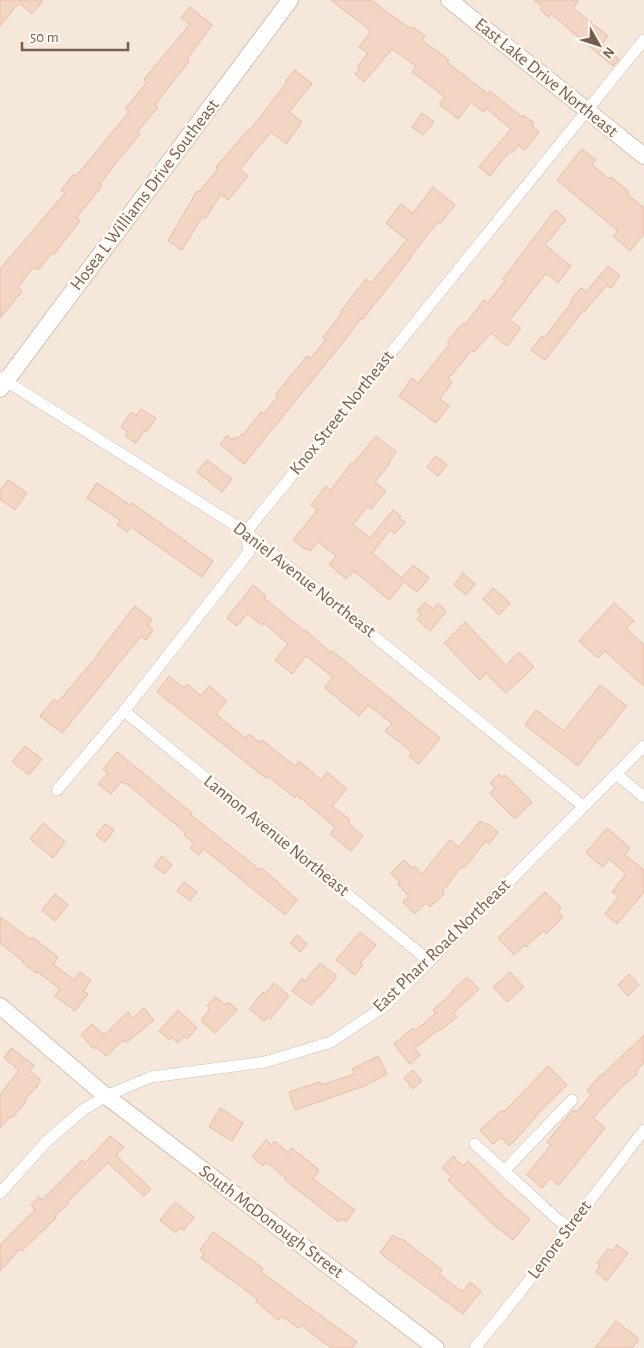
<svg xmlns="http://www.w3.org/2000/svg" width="644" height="1348" viewBox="0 0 644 1348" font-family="'Alegreya Sans',sans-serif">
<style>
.residential{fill:#f5e8da}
.building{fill:#f3d5c3;stroke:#e6bba3}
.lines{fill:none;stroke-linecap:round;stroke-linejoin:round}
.street-casing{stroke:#d1beb0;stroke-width:12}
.secondary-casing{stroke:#d6c0b0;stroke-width:18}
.street{stroke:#fff;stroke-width:11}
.secondary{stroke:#fff;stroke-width:16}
.labels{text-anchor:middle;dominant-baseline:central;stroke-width:5;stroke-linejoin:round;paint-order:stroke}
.street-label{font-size:18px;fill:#7a5c4d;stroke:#fffaf3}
</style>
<rect width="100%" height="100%" fill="#fdf6ec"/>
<rect class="residential" x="0" y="0" width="644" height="1348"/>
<g class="building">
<path d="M0,0H43L32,14L19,3L0,26Z"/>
<path d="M331,0H371L399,21L411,29L413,27L425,36L422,40L449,60L447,62L488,94L490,91L522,117L523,115L534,123L532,126L539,132L525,150L518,145L512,153L510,151L490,176L479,167L511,129L486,108L483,112L471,102L458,119L439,104L445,97L412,72L416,66L392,49L364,82L355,74L360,68L358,66L368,53L359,47L371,31Z"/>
<path d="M534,0H579L573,8L608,36L602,44L619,59L613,66L551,14L549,17L540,10L542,7Z"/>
<path d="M190,7L212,25L187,59L189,61L155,105L158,107L137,132L140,134L119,159L100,184L102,185L98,191L76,218L80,221L54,254L52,253L38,270L34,267L18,287L22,291L0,318V269L65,193L61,190L73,175L75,176L82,169L129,112L125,109L147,82L144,80L145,78L190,24L181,18Z"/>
<path d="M295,70L312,84L289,112L302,122L286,144L271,132L240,169L248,176L228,200L221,194L205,219L202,217L182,250L168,241L197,191L199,192L218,169L216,167L249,129L250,130L287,82L285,81Z"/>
<path d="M422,113L434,122L423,135L412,127Z"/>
<path d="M582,149L596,160L592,165L609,179L611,177L629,192L627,194L644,208V234L630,251L613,236L618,231L557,180Z"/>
<path d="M433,187L455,205L440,224L438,222L410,257L411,258L363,319L361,318L345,340L244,464L220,444L227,435L233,440L235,437L237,439L242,434L243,435L261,412L264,414L278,396L276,394L307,356L311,358L326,339L323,337L342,313L340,312L366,279L371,283L407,240L386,223L401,204L413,213Z"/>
<path d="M555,210L566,219L545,245L571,266L558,283L546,273L510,320L521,328L507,346L491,333L474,352L472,350L448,379L452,382L440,399L449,406L436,423L399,396L412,378L418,383L450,344L447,342L463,323L465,325L484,300L488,303L505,281L503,279Z"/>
<path d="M608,266L620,276L611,288L607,285L584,312L583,311L545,360L531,350L542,336L544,338L572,302L570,301L581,288L586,292Z"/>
<path d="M141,409L156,418L147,431L145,430L136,443L125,436L128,432L121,427L131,412L136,416Z"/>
<path d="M376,436L396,452L389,462L390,463L375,482L386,491L371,509L368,506L353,524L370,538L393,510L401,516L399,518L405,522L395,534L390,530L372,553L402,578L413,565L429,578L417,592L404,582L389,600L354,571L346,579L329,564L336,556L318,542L310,551L306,548L305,549L293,540L316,512L317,509L311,505L326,486L331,491L351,463L353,464Z"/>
<path d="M436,456L447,465L438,476L427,467Z"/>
<path d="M207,460L232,479L222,492L197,472Z"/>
<path d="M8,480L27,493L15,510L0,499V491Z"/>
<path d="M97,483L130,505L132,503L213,561L202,577L131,527L127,532L117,525L120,520L87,498Z"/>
<path d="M463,573L475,584L466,595L454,585Z"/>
<path d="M253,585L266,596L264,598L304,631L305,630L331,653L332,651L440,738L419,764L409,756L412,752L385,731L392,723L368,705L359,716L325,688L333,677L306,656L292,674L275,660L288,644L264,623L262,625L247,614L237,626L227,618Z"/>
<path d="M493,588L510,603L499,615L483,599Z"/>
<path d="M425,602L433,609L438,603L446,611L430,631L417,619L421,615L417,611Z"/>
<path d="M614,603L634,621L626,628L644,645V686L605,651L598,658L579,641Z"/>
<path d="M135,606L152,620L148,625L153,630L146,640L141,636L62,733L40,716L54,699L58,702L98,655H97Z"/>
<path d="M465,622L506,665L519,652L534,667L506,693L486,673L480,680L444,643Z"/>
<path d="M169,676L184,688L187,684L201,696L209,686L227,701L216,714L245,738L249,734L260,743L262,740L295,766L299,761L321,780L327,772L347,789L332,806L350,820L348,823L363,836L351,851L330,834L335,827L297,795L295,798L268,776L266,778L157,692Z"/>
<path d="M600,685L627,706L600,739L599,738L578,766L525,725L536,710L564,731Z"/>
<path d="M25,746L42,759L29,775L12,762Z"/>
<path d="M117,752L192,813L191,815L260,870L262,868L297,900L285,915L204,849L199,855L190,848L194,843L184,835L186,833L127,784L121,782L111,794L98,784L108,773L103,769Z"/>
<path d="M499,774L502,777L505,775L532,802L515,819L490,794L495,788L490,783Z"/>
<path d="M480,821L486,825L487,823L498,832L489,844L486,841L464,868L462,866L442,892L444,894L430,907L426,903L415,914L403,902L409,896L398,885L400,883L391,873L404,860L412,868L414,866L422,874L450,840L459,847Z"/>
<path d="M43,823L65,842L53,858L30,839Z"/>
<path d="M105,824L114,830L105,842L96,835Z"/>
<path d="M607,828L630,848L625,855L644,870V892L617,924L605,914L619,896L612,892L626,874L609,859L603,867L586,853Z"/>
<path d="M162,856L172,865L164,874L154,866Z"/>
<path d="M184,882L197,892L190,901L177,891Z"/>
<path d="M545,892L561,907L558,912L563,917L546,934L543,931L526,947L524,945L514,955L498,938Z"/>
<path d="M55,894L68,905L55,921L42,910Z"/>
<path d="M0,917L30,939L32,937L58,957L53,964L74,980L80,972L91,980L83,991L88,994L75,1011L55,996L60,989L37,971L36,973L22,962L23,961L0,943Z"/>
<path d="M360,932L376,945L360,963L363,965L355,975L336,960Z"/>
<path d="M297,935L307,944L300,952L290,943Z"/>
<path d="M320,963L337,976L320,997L318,996L311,1005L292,991L302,978L305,981Z"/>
<path d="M510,972L524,987L507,1002L493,987Z"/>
<path d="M629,974L639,985L628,996L618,985Z"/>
<path d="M467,977L479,989L453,1013L457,1017L441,1030L440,1029L415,1048L420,1055L410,1064L394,1044L413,1028L415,1031L436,1013L433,1010L453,992L452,991Z"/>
<path d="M274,983L289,996L270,1019L268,1017L264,1021L249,1009L263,992L265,994Z"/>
<path d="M215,997L226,1005L229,1002L237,1010L215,1033L201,1021L210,1009L207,1006Z"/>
<path d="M144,1008L154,1020L126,1043L123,1040L106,1056L96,1047L94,1049L81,1035L92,1024L104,1035L128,1012L133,1018Z"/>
<path d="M178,1010L197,1028L187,1039L184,1036L178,1043L171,1037L169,1040L159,1031Z"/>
<path d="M644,1035V1063L635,1072L637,1074L627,1083L626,1082L593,1118L605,1128L559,1185L550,1178L542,1188L527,1175L551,1145L547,1142L572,1111L573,1110L577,1112L591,1095L587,1091L600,1075L601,1076Z"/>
<path d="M11,1048L34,1065L30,1071L41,1080L37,1085L38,1086L25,1099L27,1100L12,1118L10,1117L0,1128V1095L19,1070L4,1058Z"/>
<path d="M378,1056L387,1074L364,1086L295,1110L289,1092L320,1082L321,1085L355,1074L352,1069Z"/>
<path d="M548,1066L567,1085L540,1111L523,1132L509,1146L501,1137L493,1144L480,1130L502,1110L504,1112Z"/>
<path d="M413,1070L422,1081L413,1089L404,1078Z"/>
<path d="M220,1108L243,1123L232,1141L209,1127Z"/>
<path d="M110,1136L124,1147L116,1155L151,1189L144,1196L108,1163L68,1201L69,1203L55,1216L56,1218L22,1251L20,1249L0,1271V1245L35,1210L31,1205L39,1197L42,1200L82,1160L85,1163Z"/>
<path d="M266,1140L271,1145L275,1141L288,1153L292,1148L319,1170L313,1179L355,1210L346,1222L342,1219L339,1222L285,1180L286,1178L266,1162L263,1166L252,1157Z"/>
<path d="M453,1156L463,1166L468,1161L505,1198L530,1219L513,1240L495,1226L448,1180L452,1176L442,1168Z"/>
<path d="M175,1202L194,1217L184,1230L180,1228L176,1233L160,1220Z"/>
<path d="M213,1232L256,1263L263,1269L261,1272L357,1342L352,1348H331L301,1325L298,1328L282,1316L278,1320L256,1301L258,1299L201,1258L204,1253L200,1250Z"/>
<path d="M393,1235L401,1240L402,1239L442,1270L439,1274L462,1292L470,1282L481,1291L463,1314L380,1253Z"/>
<path d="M617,1245L628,1253L607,1281L596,1272L600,1266L597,1263L608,1249L612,1251Z"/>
<path d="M616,1321L639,1339L632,1348H595Z"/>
</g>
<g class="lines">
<defs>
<g id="street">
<path d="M1,378L246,532L583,806"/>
<path d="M124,711L429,961"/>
<path d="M616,774L644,797"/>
<path d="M57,790L124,711L249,552L246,532L644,40"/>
<path d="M475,1144L556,1218L570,1228"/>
<path d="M504,1171L572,1100"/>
<path d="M0,1193L48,1140L83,1110L106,1096L151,1077L265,1062L331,1042L385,1006L644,746"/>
<path d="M475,1348L521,1291L644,1130"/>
</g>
<g id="secondary">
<path d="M449,0L644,156"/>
<path d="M0,389L290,0"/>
<path d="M0,1006L106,1096L436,1348"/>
</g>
</defs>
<use href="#street" class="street-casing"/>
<use href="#secondary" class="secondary-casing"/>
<use href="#street" class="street"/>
<use href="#secondary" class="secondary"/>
</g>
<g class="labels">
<g class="street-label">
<text transform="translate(546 78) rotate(39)">East Lake Drive Northeast</text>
<text transform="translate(145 195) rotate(-53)">Hosea L Williams Drive Southeast</text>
<text transform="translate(342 413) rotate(-51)">Knox Street Northeast</text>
<text transform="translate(304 580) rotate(38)">Daniel Avenue Northeast</text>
<text transform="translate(276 836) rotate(39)">Lannon Avenue Northeast</text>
<text transform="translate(442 946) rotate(-44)">East Pharr Road Northeast</text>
<text transform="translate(271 1222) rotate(37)">South McDonough Street</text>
<text transform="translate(560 1240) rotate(-53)">Lenore Street</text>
</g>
</g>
<g transform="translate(599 45) rotate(129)" stroke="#fffaf3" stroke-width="4" paint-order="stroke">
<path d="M0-4L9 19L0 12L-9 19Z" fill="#7a5c4d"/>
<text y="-8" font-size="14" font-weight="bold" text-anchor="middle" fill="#7a5c4d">N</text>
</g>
<path d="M22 42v8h106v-8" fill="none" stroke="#7a5c4d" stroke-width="2.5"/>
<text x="30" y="42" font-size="15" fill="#7a5c4d" stroke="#fffaf3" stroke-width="4" paint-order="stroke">50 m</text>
</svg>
